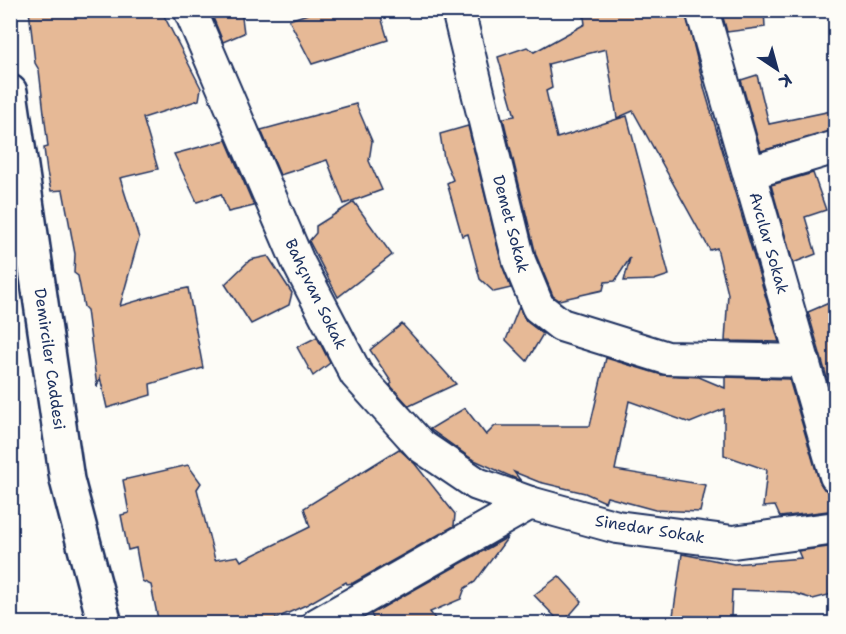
<svg xmlns="http://www.w3.org/2000/svg" width="846" height="634" viewBox="0 0 846 634" font-family="'Shantell Sans',sans-serif">
<style>
.building{fill:#e6b996;stroke:#1b2f5e;stroke-width:1.5}
.lines{fill:none;stroke-linecap:round;stroke-linejoin:round}
.minor-casing{stroke:#1b2f5e;stroke-width:36}
.tertiary-casing{stroke:#1b2f5e;stroke-width:38}
.minor{stroke:#fdfcf7;stroke-width:32}
.tertiary{stroke:#fdfcf7;stroke-width:33}
.labels{text-anchor:middle;dominant-baseline:central;stroke-width:4.5;stroke-linejoin:round;paint-order:stroke}
.street-label{font-size:16px;fill:#1b2f5e;stroke:#fdfcf7}
</style>
<rect width="100%" height="100%" fill="#fdfcf7"/>
<filter id="ink" filterUnits="userSpaceOnUse"><feTurbulence type="fractalNoise" baseFrequency=".0167" numOctaves="2"/><feDisplacementMap in="SourceGraphic" scale="12" xChannelSelector="R" yChannelSelector="G"/><feConvolveMatrix kernelMatrix="1 2 1 2 8 2 1 2 1" color-interpolation-filters="sRGB"/></filter>
<g filter="url(#ink)">
<g class="building">
<path d="M29,10H161L201,88L199,100L143,118L158,169L120,178L139,238L120,306L167,292L188,288L203,368L150,384L151,395L107,408L100,377L97,387L87,310L84,307L78,276L74,273L75,254L63,190L51,191L47,172L44,148L48,147L39,70L35,63Z"/>
<path d="M210,10H241L244,33L223,42Z"/>
<path d="M320,10H379L388,40L312,64L289,20Z"/>
<path d="M583,10H685L705,91L779,342L725,341L728,294L717,248L710,250L633,111L617,118L606,49L548,64L552,88L546,91L557,138L627,116L669,275L654,280L624,281L630,258L615,281L605,282L603,290L559,300L553,296L536,255L503,118L515,116L498,57L527,47L534,52L585,24Z"/>
<path d="M721,10H764L765,27L727,32Z"/>
<path d="M757,75L769,124L836,110V130L761,151L741,80Z"/>
<path d="M356,104L372,141L369,161L382,190L344,204L327,160L280,175L261,130Z"/>
<path d="M468,126L502,265L511,288L494,292L480,279L468,234L462,236L447,183L453,180L444,158L440,134Z"/>
<path d="M226,140L254,206L228,212L221,194L197,202L174,154Z"/>
<path d="M813,173L826,210L805,217L816,254L793,263L771,185Z"/>
<path d="M354,202L392,255L338,297L309,241L316,233V226Z"/>
<path d="M268,256L292,293L289,305L251,324L225,284L250,260Z"/>
<path d="M836,300V409L808,312Z"/>
<path d="M519,307L526,321L543,334L527,361L506,340Z"/>
<path d="M402,324L456,384L409,406L390,385L392,383L370,350Z"/>
<path d="M317,337L330,363L313,376L297,347Z"/>
<path d="M606,358L662,375L699,377L725,388V377L789,379L819,481L824,489L836,493V510L780,517L775,506L763,507L767,470L724,455V409L690,423L629,401L615,470L706,485L700,512L655,510L607,497L605,502L585,493L539,482L514,472L521,481L472,459L430,429L465,408L486,435L495,426H590Z"/>
<path d="M399,449L415,464L455,514L454,526L353,583L347,584L346,582L308,604L264,624H159L151,585L142,581L136,548L128,550L121,515L129,513L123,480L188,465L201,483L197,489L215,560L238,556L241,561L310,527L304,508Z"/>
<path d="M508,537L475,582L465,588L461,599L430,612L439,624H376L371,614Z"/>
<path d="M836,546V593L813,599L790,592L732,590L731,617L673,616L682,554L734,564L801,558L798,551Z"/>
<path d="M559,576L582,601L562,624L534,595Z"/>
</g>
<g class="lines">
<defs>
<g id="minor">
<path d="M190,10L298,262L356,374L421,446L477,484L530,503"/>
<path d="M458,10L519,261L538,307L561,325L667,358L803,361"/>
<path d="M702,10L836,476"/>
<path d="M749,173L836,147"/>
<path d="M318,624L530,503L617,527L733,542L836,528"/>
</g>
<path id="tertiary" d="M10,92L67,480L105,624"/>
</defs>
<use href="#minor" class="minor-casing"/>
<use href="#tertiary" class="tertiary-casing"/>
<use href="#minor" class="minor"/>
<use href="#tertiary" class="tertiary"/>
</g>
</g>
<g class="labels">
<g class="street-label">
<text transform="translate(511 224) rotate(75)">Demet Sokak</text>
<text transform="translate(769 243) rotate(74)">Avcılar Sokak</text>
<text transform="translate(316 294) rotate(64)">Bahçıvan Sokak</text>
<text transform="translate(50 359) rotate(82)">Demirciler Caddesi</text>
<text transform="translate(650 529) rotate(9)">Sinedar Sokak</text>
</g>
</g>
<rect width="846" height="634" fill="none" stroke="#fdfcf7" stroke-width="36"/>
<rect x="18" y="18" width="810" height="598" fill="none" stroke="#1b2f5e" stroke-width="2" filter="url(#ink)"/>
<g transform="translate(777 69) rotate(144)" stroke="#fdfcf7" stroke-width="4.5" paint-order="stroke">
<path d="M0-4.5L10 22L0 15L-10 22Z" fill="#1b2f5e"/>
<text y="-9" font-size="16" font-weight="bold" text-anchor="middle" fill="#1b2f5e">K</text>
</g>
</svg>
